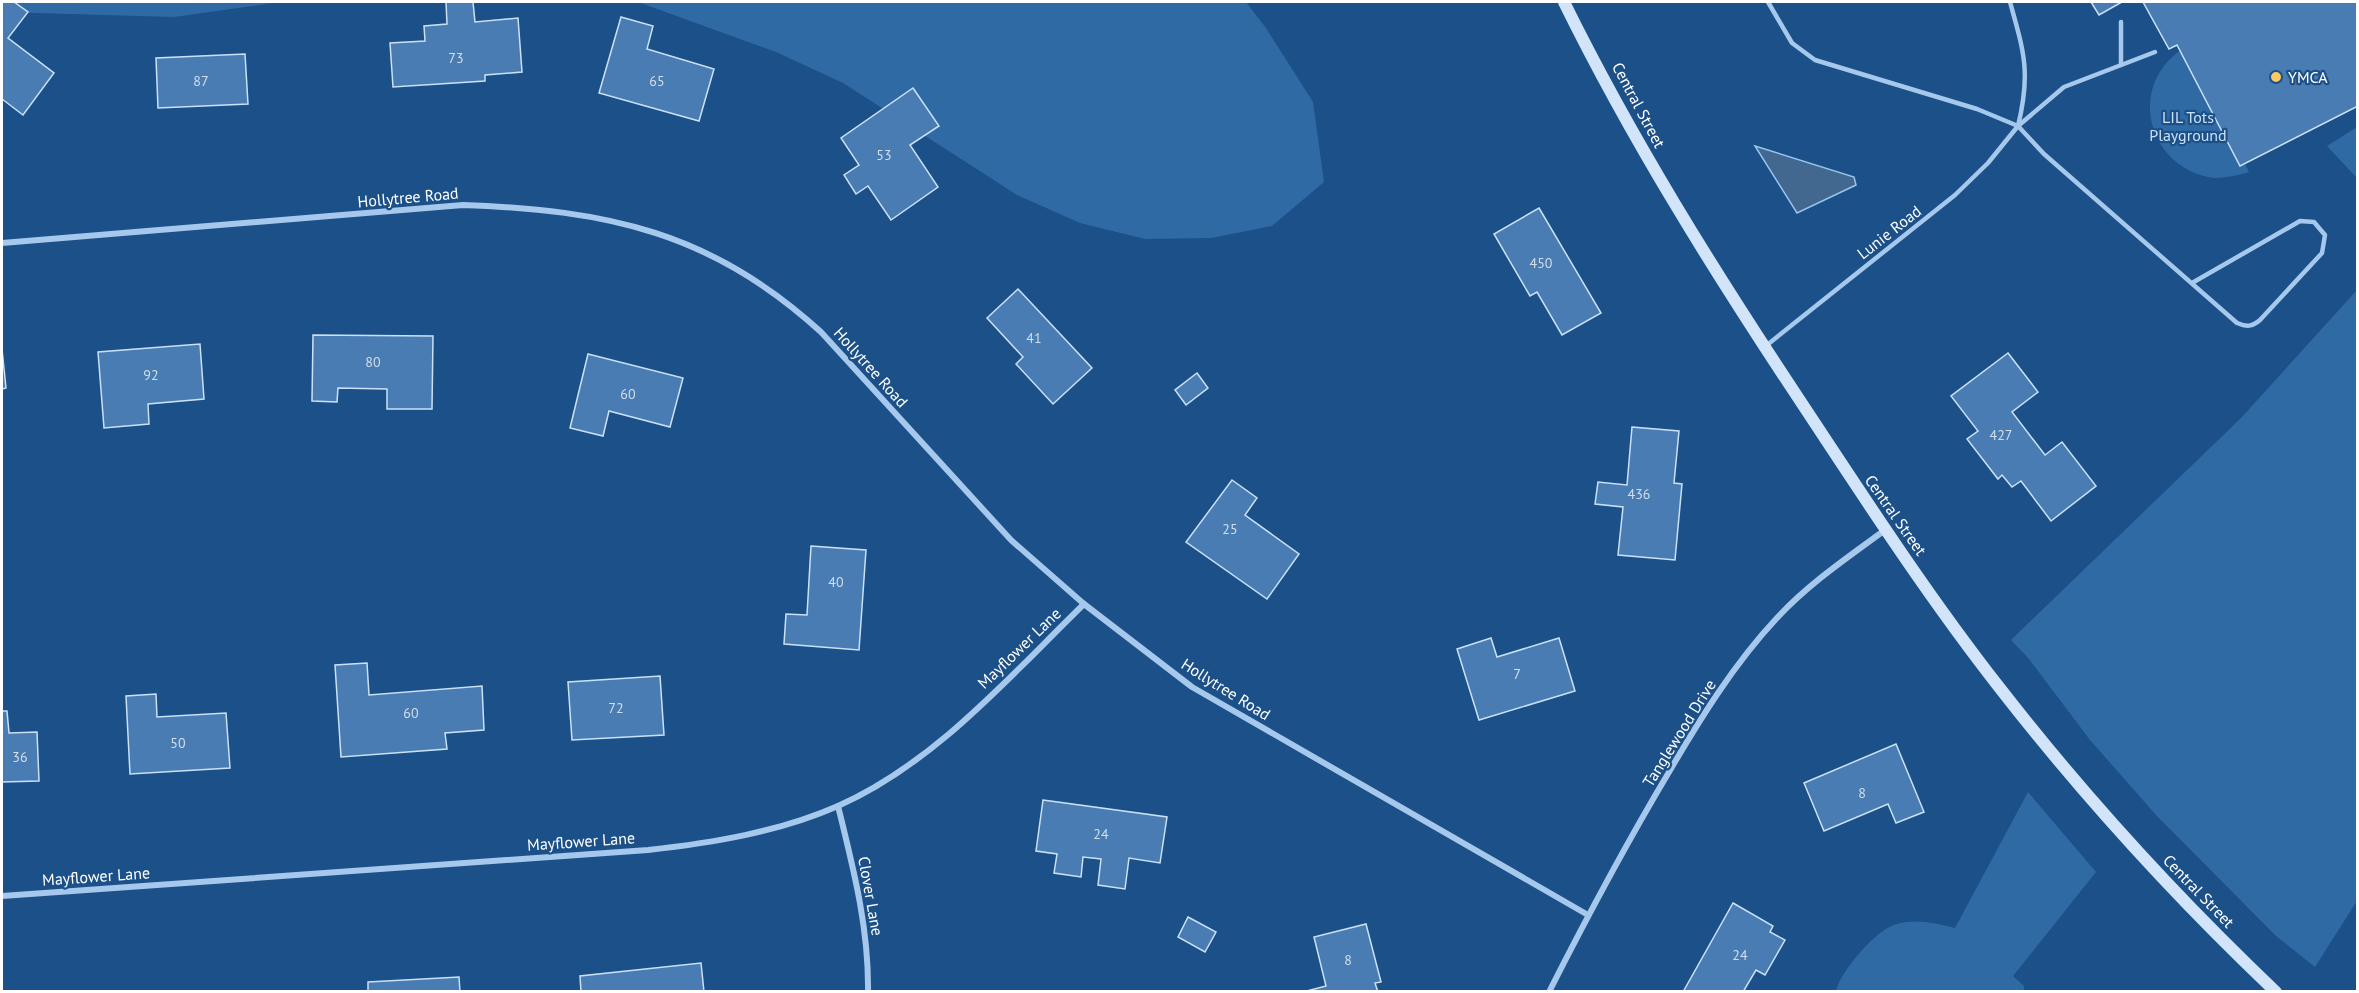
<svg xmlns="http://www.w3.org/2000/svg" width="2359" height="993" viewBox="0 0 2359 993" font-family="'PT Sans',sans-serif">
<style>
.green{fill:#2f6aa5}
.water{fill:#426890;stroke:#98c4ed;stroke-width:1.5}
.building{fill:#497cb2;stroke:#cae1f8;stroke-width:1.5}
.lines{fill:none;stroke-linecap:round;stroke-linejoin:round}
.lane{stroke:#a5c8ec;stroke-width:4.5}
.street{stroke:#a5c8ec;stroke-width:6}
.secondary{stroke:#d1e4f9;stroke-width:12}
.poi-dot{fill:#fcc963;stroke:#1c5088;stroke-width:2}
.labels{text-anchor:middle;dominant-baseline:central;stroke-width:4.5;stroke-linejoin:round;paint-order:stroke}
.number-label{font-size:14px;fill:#d2deec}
.poi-label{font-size:16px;fill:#fff;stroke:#1c5088;text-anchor:start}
.street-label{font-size:16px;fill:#fff;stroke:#1c5088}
.park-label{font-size:16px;fill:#cae1f8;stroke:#1c5088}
</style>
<rect width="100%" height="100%" fill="#1c5088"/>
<g class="green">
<path d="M2,2H280L174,17L2,12Z"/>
<path d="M638,2H1246L1266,28L1313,102L1324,182L1272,226L1211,238L1145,239L1080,223L1017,195L843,83L776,52Z"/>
<path d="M2184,48L2249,172C2238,175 2220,180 2208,177C2145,163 2128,83 2184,48Z"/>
<path d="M2357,127V178L2327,146Z"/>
<path d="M2357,290V901L2315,967L2276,936L2156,815L2090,740L2029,659L2011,640L2241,418Z"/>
<path d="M2028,792L2096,872L2013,976L2024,986V991H1836C1840,972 1875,931 1894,925C1915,918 1934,923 1955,928Z"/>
</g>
<path class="water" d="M1755,146L1854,177L1856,185L1797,213Z"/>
<g class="building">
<path d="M2,2H14L28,12L8,38L54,73L23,115L2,99Z"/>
<path d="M446,2H473L475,22L518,18L522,72L485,75V81L393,87L390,43L425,41L424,26L447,24Z"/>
<path d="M2091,2H2122L2099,15Z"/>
<path d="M2143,2H2358V106L2240,166L2177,45L2169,49Z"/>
<path d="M621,17L653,26L647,49L714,69L699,121L599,93Z"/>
<path d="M245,54L248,104L158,108L156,58Z"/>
<path d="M913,88L939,126L910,145L938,187L891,220L868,186L856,194L844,175L859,165L841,138Z"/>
<path d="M1539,208L1601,313L1562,335L1537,292L1530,296L1494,234Z"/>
<path d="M1018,289L1092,368L1053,404L1016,364L1023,357L987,318Z"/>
<path d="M313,335L433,336L432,409H387V389L338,388L337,402L312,401Z"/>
<path d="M200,344L204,399L148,404L149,424L104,428L98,352Z"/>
<path d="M2,349L6,388L2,389Z"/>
<path d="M2008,353L2038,392L2012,412L2045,455L2062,442L2096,486L2051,521L2021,481L2012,487L2002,475L1998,479L1967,439L1978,431L1951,396Z"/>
<path d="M588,354L683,378L670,427L609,411L603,436L570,428Z"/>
<path d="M1197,373L1208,388L1186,405L1175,390Z"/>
<path d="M1632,427L1679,431L1674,483L1682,484L1675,560L1618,555L1623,507L1595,504L1598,482L1627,485Z"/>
<path d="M1232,480L1257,498L1245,515L1299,554L1267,599L1186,542Z"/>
<path d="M811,546L866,550L859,650L784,644L786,614L807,615Z"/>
<path d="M1491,638L1497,657L1559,638L1575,691L1479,720L1457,649Z"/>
<path d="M367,663L369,695L482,686L484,730L445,733L447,749L341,757L335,665Z"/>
<path d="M660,676L664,735L572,740L568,682Z"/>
<path d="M156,694L157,717L226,713L230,768L130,774L126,696Z"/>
<path d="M2,711H7L9,733L37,732L39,781L2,782Z"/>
<path d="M1896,744L1924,812L1896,823L1888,804L1824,831L1804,783Z"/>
<path d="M1043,800L1167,817L1160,863L1129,858L1125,889L1098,885L1101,859L1083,857L1081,877L1054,873L1057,854L1036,851Z"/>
<path d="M1733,903L1773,926L1770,932L1785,940L1765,975L1756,970L1743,992H1683Z"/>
<path d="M1188,917L1216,932L1205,952L1178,937Z"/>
<path d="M1366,924L1381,982L1375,983L1378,992H1303L1326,986L1314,937Z"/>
<path d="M701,963L704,992H581L580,976Z"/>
<path d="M459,977L460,992H368V982Z"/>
</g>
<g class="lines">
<g class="lane">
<path d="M1768,2L1792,43L1815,60L1977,109L2018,126L2044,154L2237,323C2247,327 2252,327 2260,320L2322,253L2325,235L2314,222L2300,221L2192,283"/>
<path d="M2010,2C2024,52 2031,73 2018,126"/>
<path d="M2121,65V22"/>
<path d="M1767,345L1955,195L1988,163L2018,126L2064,87L2155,52"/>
</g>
<g class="street">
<path d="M2,243L463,205C607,210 712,232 821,332L1011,540L1084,604L1192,687L1588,915"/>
<path d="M838,806C853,867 869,928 868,992"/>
<path d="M2,896L648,850C712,843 779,832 838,806C935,763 1010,676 1084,604"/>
<path d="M1549,992C1587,917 1626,844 1669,772C1700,719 1734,664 1776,619C1807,585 1848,557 1885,530"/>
</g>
<path class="secondary" d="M1564,2C1632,140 1714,271 1799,399C1863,496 1927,595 1999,687C2083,795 2176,897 2276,992"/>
</g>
<circle class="poi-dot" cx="2276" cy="77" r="6"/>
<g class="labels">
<g class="number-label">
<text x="456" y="58">73</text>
<text x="201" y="81">87</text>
<text x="657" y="81">65</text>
<text x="884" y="155">53</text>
<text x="1541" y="263">450</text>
<text x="1034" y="338">41</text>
<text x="373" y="362">80</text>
<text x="151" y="375">92</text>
<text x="628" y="394">60</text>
<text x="2001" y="435">427</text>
<text x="1639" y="494">436</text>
<text x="1230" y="529">25</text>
<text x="836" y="582">40</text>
<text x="1517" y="674">7</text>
<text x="616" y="708">72</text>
<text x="411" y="713">60</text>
<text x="178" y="743">50</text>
<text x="20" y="757">36</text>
<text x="1862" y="793">8</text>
<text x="1101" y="834">24</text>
<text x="1740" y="955">24</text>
<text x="1348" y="960">8</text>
</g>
<g class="poi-label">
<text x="2288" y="77">YMCA</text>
</g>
<g class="street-label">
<text transform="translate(1639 105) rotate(62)">Central Street</text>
<text transform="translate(408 197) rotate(-5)">Hollytree Road</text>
<text transform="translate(1889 232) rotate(-38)">Lunie Road</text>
<text transform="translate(871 367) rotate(48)">Hollytree Road</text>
<text transform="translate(1896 515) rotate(55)">Central Street</text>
<text transform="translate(1019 648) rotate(-44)">Mayflower Lane</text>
<text transform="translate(1226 689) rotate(32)">Hollytree Road</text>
<text transform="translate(1679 733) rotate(-58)">Tanglewood Drive</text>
<text transform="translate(581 841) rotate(-4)">Mayflower Lane</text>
<text transform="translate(96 876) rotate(-4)">Mayflower Lane</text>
<text transform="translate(2199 891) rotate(46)">Central Street</text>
<text transform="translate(871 896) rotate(80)">Clover Lane</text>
</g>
<g class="park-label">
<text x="2188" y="117">LIL Tots<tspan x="2188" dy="18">Playground</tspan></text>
</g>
</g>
<rect width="2359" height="993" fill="none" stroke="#ffffff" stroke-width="6"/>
</svg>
